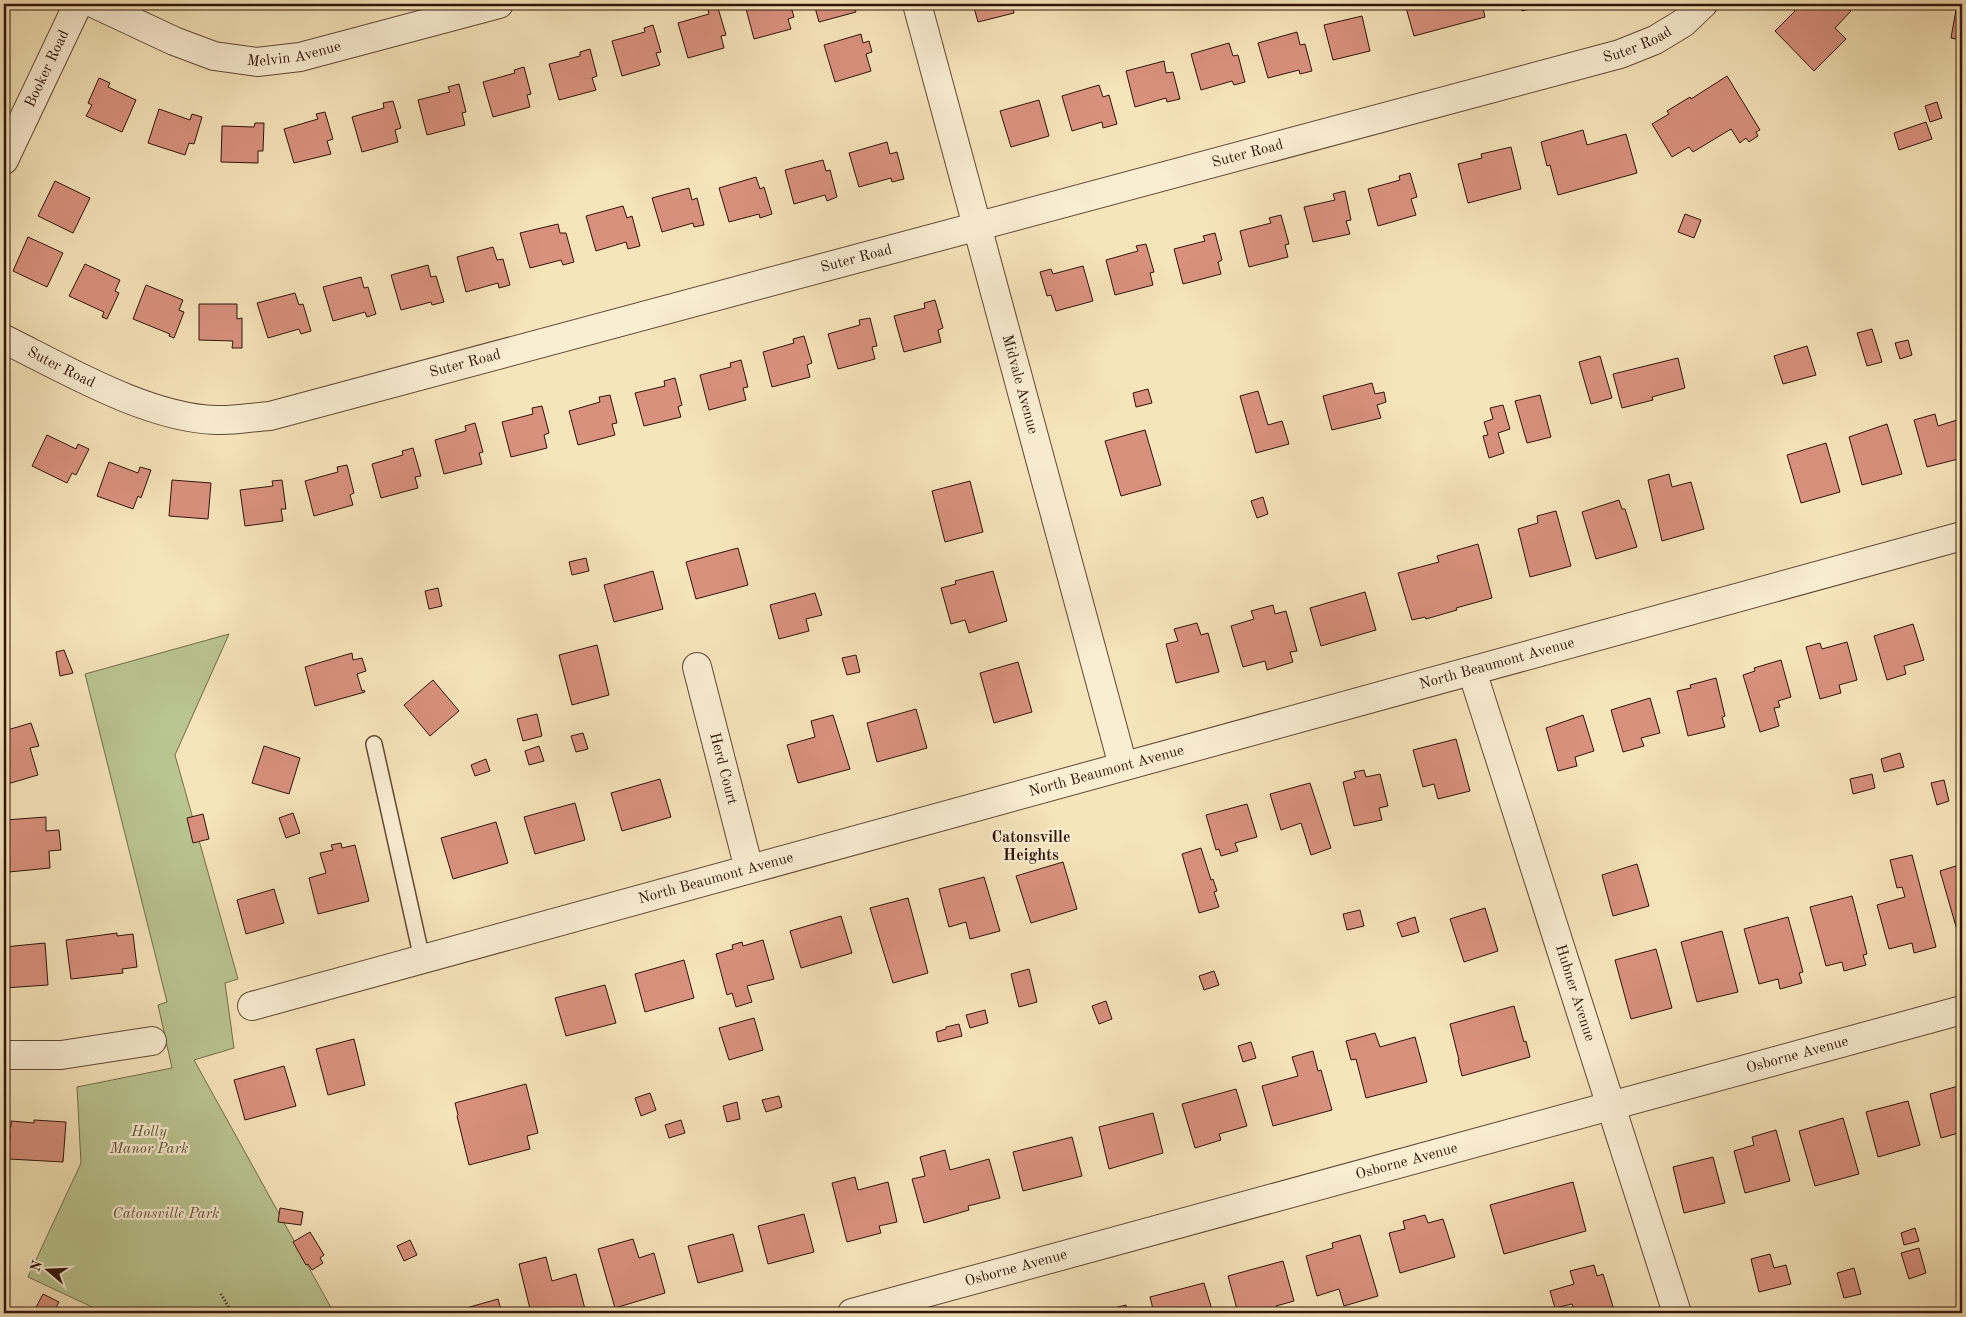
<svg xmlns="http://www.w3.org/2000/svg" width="1966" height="1317" viewBox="0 0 1966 1317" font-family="'Old Standard TT',serif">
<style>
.green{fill:#bac591;stroke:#756c4d}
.building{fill:#d9917e;stroke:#301409}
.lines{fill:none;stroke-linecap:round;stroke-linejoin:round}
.lane-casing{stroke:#624835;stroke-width:18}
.street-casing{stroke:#624835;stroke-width:30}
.path{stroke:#301409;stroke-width:3;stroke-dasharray:1 2.5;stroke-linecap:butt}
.lane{stroke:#f9edd2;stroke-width:15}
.street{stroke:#f9edd2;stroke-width:28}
.labels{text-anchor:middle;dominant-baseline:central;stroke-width:4.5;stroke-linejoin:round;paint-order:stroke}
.street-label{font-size:15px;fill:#301409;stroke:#f9edd2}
.park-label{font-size:15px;font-style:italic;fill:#605239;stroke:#f9edd2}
.neighbourhood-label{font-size:16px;font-weight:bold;fill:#301409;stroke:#f9edd2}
</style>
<rect width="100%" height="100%" fill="#f6e4ba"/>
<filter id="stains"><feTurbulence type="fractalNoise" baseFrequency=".004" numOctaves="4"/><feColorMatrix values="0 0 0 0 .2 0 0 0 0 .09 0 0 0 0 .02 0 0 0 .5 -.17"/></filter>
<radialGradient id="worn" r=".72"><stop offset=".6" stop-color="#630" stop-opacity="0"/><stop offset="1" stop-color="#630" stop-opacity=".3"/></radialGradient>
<path class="green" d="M229,634L175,755L238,979L225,983L234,1048L194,1060L334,1313H105L28,1277L81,1163L77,1087L172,1068L158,1005L167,1002L85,674Z"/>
<g class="building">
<path d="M750,4H790L794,17L788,19L791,29L754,39L745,5Z"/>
<path d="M814,4H853L856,12L819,22Z"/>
<path d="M973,4H1012L1014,13L978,22Z"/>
<path d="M1405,4H1482L1485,17L1414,36Z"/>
<path d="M1520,4H1549L1522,11Z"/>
<path d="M1549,4H1571L1551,9Z"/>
<path d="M1788,4H1844L1851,11L1835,28L1846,39L1814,71L1775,31L1795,11Z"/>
<path d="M1957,4L1962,5V40L1951,38Z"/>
<path d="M718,8L726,35L721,36L724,48L688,58L678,23L709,14L708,10Z"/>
<path d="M1362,16L1370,51L1333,60L1324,25Z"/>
<path d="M653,25L661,52L656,53L660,65L622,76L612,41L645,32L644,28Z"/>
<path d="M1297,32L1300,45L1305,44L1312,71L1300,74L1299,70L1268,78L1258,43Z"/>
<path d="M861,34L863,43L869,41L872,52L866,54L871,71L835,82L824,45Z"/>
<path d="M1229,43L1233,56L1238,55L1245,82L1234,85L1232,81L1201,90L1191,54Z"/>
<path d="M590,49L597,76L592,78L596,90L559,100L549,64L580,56V52Z"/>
<path d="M1164,61L1166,73L1173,72L1180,99L1167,102L1166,98L1135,107L1126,71Z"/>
<path d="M524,67L531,94L527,95L530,107L493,117L483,82L515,73L514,70Z"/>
<path d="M1727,76L1760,130L1756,132L1758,136L1749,142L1746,138L1740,143L1731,129L1693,152L1689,147L1672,157L1652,124L1669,114L1667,111L1690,97L1691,99Z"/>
<path d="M99,78L110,83L108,87L136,100L122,132L86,116L92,105L88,103Z"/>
<path d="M459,84L466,112L462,113L465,125L427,135L418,100L450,92L448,87Z"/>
<path d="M1099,85L1103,97L1109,95L1117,124L1103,128L1102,122L1072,131L1062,96Z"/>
<path d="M1039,100L1049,136L1011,147L1000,111Z"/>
<path d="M393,101L401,128L395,130L398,142L362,152L352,117L384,108L383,103Z"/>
<path d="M1937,102L1942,118L1930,122L1925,106Z"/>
<path d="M159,109L190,120L192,114L202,117L194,144L189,143L185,155L148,143Z"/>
<path d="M325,112L333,139L327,141L331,154L294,163L284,129L318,119L316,114Z"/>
<path d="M1926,122L1932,139L1899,150L1894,133Z"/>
<path d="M255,123H264L263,151H258V163L221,162L222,126L254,127Z"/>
<path d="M1583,130L1587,145L1626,134L1637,173L1558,195L1550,165L1547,166L1541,142Z"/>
<path d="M887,142L890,154L897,152L904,179L892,182L891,178L859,187L849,153Z"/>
<path d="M1511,147L1521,189L1468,203L1458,164L1482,158L1481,154Z"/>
<path d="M823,160L826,171L830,170L837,197L827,201L825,195L794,204L785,170Z"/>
<path d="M1410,173L1417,197L1411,199L1416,215L1378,226L1368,189L1400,180L1399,176Z"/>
<path d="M756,177L760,189L764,187L772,214L760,218L759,214L729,222L719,188Z"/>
<path d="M55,181L90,198L73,233L38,216Z"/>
<path d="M689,188L692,200L697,198L704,225L694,227L693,223L662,232L652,198Z"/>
<path d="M1345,191L1351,220L1346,221L1350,234L1313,242L1304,207L1335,200L1333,194Z"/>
<path d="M623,206L627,218L632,216L640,246L628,249L626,242L596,251L586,216Z"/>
<path d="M1685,214L1701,220L1694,238L1678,232Z"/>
<path d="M1281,215L1289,244L1285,245L1288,257L1249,267L1240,231L1271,223L1269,218Z"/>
<path d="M558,224L560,233H566L574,262L563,265L561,260L530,268L520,233Z"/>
<path d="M1215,233L1222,260L1218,262L1221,274L1183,284L1174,249L1205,241L1203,236Z"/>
<path d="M28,237L63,253L47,287L13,271Z"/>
<path d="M1146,244L1154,272L1150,273L1153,285L1115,295L1106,260L1138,251L1136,246Z"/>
<path d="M493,247L497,260L503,259L510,285L499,288L498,283L466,292L457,257Z"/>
<path d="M85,264L120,280L115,291L119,293L107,319L102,317L104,312L69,296Z"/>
<path d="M428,265L431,277L436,276L444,302L432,305L431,302L401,310L391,275Z"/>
<path d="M1083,266L1093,301L1056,311L1051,295L1047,296L1040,272L1051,269L1053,274Z"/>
<path d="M361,277L364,288L368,287L376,314L367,317L365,312L333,321L323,287Z"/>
<path d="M146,285L183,300L179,310L184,312L174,338L169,336L170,334L133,319Z"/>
<path d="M295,293L299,305L303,304L311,331L301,334L299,329L268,338L257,303Z"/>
<path d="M935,300L943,328L938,330L941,342L904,352L894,316L925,308L924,303Z"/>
<path d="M199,304H237V319L242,318V348H232L233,341L199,340Z"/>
<path d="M870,318L877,346L872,347L875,359L838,369L828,334L860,325L859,320Z"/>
<path d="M1872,329L1882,362L1867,366L1857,333Z"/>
<path d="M804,336L812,363L807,365L810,377L772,387L763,352L794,343L793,339Z"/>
<path d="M1908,340L1912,355L1900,359L1895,343Z"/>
<path d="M1807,346L1816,375L1783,384L1774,356Z"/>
<path d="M1600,356L1612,398L1591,404L1579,362Z"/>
<path d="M1678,358L1685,388L1652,397L1653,400L1622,408L1613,374Z"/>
<path d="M741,360L748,387L743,388L746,400L709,410L700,375L731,367L730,363Z"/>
<path d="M675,378L682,405L678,407L681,417L644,426L635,393L665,386L664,381Z"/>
<path d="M1372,383L1375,394L1384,392L1386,402L1377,405L1381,418L1332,430L1323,396Z"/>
<path d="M1148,389L1152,403L1136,407L1133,393Z"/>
<path d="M1258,391L1268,425L1282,421L1289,444L1256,453L1240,396Z"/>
<path d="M610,395L617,423L612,424L615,435L578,445L569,411L600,402L599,397Z"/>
<path d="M1540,395L1551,437L1527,443L1515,401Z"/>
<path d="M1503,405L1510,429L1498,433L1504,453L1489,458L1483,436L1488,435L1484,422L1493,419L1490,408Z"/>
<path d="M542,406L549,433L544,435L547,448L511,457L502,422L533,414L532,408Z"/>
<path d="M1935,414L1938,426L1957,420L1962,438V458L1927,467L1914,420Z"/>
<path d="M475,423L483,452L479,453L482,464L444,474L435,440L466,431L465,426Z"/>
<path d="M1887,424L1902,474L1862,485L1849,437Z"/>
<path d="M1145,430L1161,485L1121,496L1105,441Z"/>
<path d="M47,435L76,449L78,444L89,449L76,475L72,473L67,483L32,466Z"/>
<path d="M1826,443L1840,492L1801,503L1787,455Z"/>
<path d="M413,448L421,476L415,477L418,488L381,498L372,464L403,455L402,451Z"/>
<path d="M109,462L138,473L140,467L151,470L141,498L138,496L133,509L97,496Z"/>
<path d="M347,465L354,493L350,495L353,505L314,516L305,481L338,472L337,467Z"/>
<path d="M1669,474L1672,487L1691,482L1704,529L1662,541L1648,480Z"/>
<path d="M172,480L211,483L208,519L169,516Z"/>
<path d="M282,480L286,509H281L283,521L245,526L240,490L273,486L272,481Z"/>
<path d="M970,481L983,532L945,542L932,491Z"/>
<path d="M1263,497L1268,514L1257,518L1251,501Z"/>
<path d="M1619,500L1622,509H1625L1637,547L1596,559L1582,512Z"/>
<path d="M1556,511L1571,566L1530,577L1518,529L1538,523L1537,516Z"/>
<path d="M1478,544L1492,598L1456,608L1457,610L1426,619L1425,617L1412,620L1398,573L1439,562L1437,556Z"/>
<path d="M738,548L748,585L696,599L686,562Z"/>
<path d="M586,558L589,571L572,575L569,562Z"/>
<path d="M653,571L663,609L614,622L604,585Z"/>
<path d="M993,571L1007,621L969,633L965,620L951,624L941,588L956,584L955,581Z"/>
<path d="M438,588L442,606L429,609L425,591Z"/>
<path d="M1365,592L1376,630L1321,646L1310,608Z"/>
<path d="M815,593L822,615L806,619L809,631L779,639L770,605Z"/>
<path d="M1273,605L1275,614L1286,611L1297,651L1290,652L1293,662L1267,670L1265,661L1243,667L1231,626L1254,619L1251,611Z"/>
<path d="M1197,623L1201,635L1208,633L1219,672L1176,683L1166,644L1178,641L1174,629Z"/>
<path d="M1913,624L1924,660L1904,666L1906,674L1887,680L1874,636Z"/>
<path d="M1847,642L1857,680L1839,685L1841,693L1820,699L1806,647L1820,643L1822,649Z"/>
<path d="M597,645L609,695L572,705L559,655Z"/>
<path d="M64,650L73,673L60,676L56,652Z"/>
<path d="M352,653L353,660L362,658L366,671L357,674L362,691L364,690L365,692L315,706L305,667Z"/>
<path d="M856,655L860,672L847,675L842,658Z"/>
<path d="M1781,660L1791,697L1778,701L1780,707L1774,708L1779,726L1760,732L1743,675L1755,671L1754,668Z"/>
<path d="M1018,662L1032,712L994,723L980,673Z"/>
<path d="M1716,678L1725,716L1722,717L1725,727L1688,736L1677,691L1691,688L1690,685Z"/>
<path d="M433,680L459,711L430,736L404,705Z"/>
<path d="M1650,698L1660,733L1641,738L1644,746L1623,752L1611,710Z"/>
<path d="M916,709L927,748L877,762L867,723Z"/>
<path d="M537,714L542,736L523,741L517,719Z"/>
<path d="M833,715L850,769L798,783L787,745L815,737L811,721Z"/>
<path d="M1583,715L1594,751L1575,757L1577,766L1558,771L1546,728Z"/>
<path d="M31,723L39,746L30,748L38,775L4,785V731Z"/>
<path d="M583,733L588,749L576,752L571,736Z"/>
<path d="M1456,739L1470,791L1438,799L1434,784L1423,787L1413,750Z"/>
<path d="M264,746L300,758L289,794L252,783Z"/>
<path d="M539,746L544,761L529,765L525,751Z"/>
<path d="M1900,753L1904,767L1884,772L1881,759Z"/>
<path d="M486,759L490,771L475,776L471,765Z"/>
<path d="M1364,770L1366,777L1380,774L1388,806L1379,808L1382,820L1354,826L1343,782L1356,778L1354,772Z"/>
<path d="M1872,774L1875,788L1853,794L1850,779Z"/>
<path d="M660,779L671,817L622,831L611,793Z"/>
<path d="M1944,780L1949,801L1937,805L1931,783Z"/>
<path d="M1310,783L1331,848L1311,855L1301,823L1281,830L1270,794Z"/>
<path d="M575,803L585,840L535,854L524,817Z"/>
<path d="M1247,804L1257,837L1235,843L1238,851L1221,856L1219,849L1216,850L1206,815Z"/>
<path d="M293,813L300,833L286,838L279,818Z"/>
<path d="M203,814L209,839L193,843L187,818Z"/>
<path d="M46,817V831L59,830L61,850L49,851L50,868L9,872L5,820Z"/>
<path d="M496,822L508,863L453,879L441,838Z"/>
<path d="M341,843L342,848L355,845L369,901L318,914L309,878L326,873L320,853L333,850L331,845Z"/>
<path d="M1201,848L1211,880L1213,879L1217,891L1214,892L1219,907L1199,913L1182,854Z"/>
<path d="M1912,855L1936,947L1914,953L1912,943L1889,949L1877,905L1905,897L1902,887L1897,888L1890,860Z"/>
<path d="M1063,862L1077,909L1031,923L1016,876Z"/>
<path d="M1637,864L1649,906L1613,916L1602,875Z"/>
<path d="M1962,864V928L1957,930L1940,871Z"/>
<path d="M984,877L1000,931L970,939L966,922L949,927L939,889Z"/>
<path d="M274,889L284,923L246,934L237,900Z"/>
<path d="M1852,896L1867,954L1863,955L1866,965L1844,971L1842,962L1826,966L1810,907Z"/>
<path d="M908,898L928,973L893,983L870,908Z"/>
<path d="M1485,908L1498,951L1464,962L1450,919Z"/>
<path d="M1360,910L1364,926L1347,930L1343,914Z"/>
<path d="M841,916L852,953L801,968L790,931Z"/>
<path d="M1415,917L1419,932L1402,937L1397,923Z"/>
<path d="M1788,917L1803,972L1799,973L1802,983L1780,989L1778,979L1759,984L1744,929Z"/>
<path d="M1722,931L1738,992L1697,1002L1681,942Z"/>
<path d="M117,933V936L133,934L137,967L122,969L123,973L71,979L66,940Z"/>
<path d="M763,940L774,979L747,986L752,1002L736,1007L732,993L727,995L716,954L733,949L732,945L742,942L743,946Z"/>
<path d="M45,943L48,985L4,988V947Z"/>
<path d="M1656,949L1672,1008L1631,1019L1615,960Z"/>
<path d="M684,960L694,998L645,1012L635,974Z"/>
<path d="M1029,969L1037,1002L1019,1007L1011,974Z"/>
<path d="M1214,971L1219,985L1204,990L1199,976Z"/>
<path d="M605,985L616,1023L566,1036L555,998Z"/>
<path d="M1106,1001L1112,1019L1099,1024L1092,1006Z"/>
<path d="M1514,1006L1524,1042L1526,1041L1530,1057L1462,1076L1458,1060H1459L1450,1024Z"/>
<path d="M985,1010L988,1023L970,1028L966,1015Z"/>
<path d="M754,1018L763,1050L729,1060L719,1028Z"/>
<path d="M959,1024L962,1036L938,1042L936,1032L946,1029V1027Z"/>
<path d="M1375,1033L1380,1047L1415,1037L1427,1082L1366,1098L1356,1059L1351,1060L1346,1041Z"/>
<path d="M354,1039L365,1085L328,1095L316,1049Z"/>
<path d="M1251,1042L1256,1058L1243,1062L1238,1046Z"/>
<path d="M1313,1051L1318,1071L1321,1070L1332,1110L1273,1126L1262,1086L1298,1076L1292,1057Z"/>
<path d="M284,1066L296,1106L245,1120L234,1080Z"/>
<path d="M526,1084L538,1133L527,1136L530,1149L469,1165L457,1116L458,1115L455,1103Z"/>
<path d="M1962,1085V1132L1941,1138L1930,1094Z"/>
<path d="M1236,1089L1247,1126L1219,1134L1221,1140L1195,1148L1182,1104Z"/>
<path d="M650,1093L656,1110L641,1116L635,1098Z"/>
<path d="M779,1096L782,1107L766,1112L762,1100Z"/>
<path d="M1908,1101L1920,1145L1878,1157L1866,1112Z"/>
<path d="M737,1102L740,1119L727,1122L723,1106Z"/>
<path d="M1153,1113L1163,1153L1109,1169L1099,1127Z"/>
<path d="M1843,1118L1859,1174L1815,1186L1799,1131Z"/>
<path d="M34,1120L66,1122L63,1162L9,1159L10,1133L5,1132V1127H11V1121L34,1123Z"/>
<path d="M681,1120L685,1133L669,1138L665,1125Z"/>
<path d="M1776,1130L1790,1181L1745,1193L1734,1151L1754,1145L1752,1137Z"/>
<path d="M1072,1137L1082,1176L1023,1191L1013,1152Z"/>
<path d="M945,1150L950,1170L989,1159L1000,1198L968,1206L969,1210L924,1223L912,1179L925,1176L920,1157Z"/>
<path d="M1713,1157L1725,1203L1684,1213L1673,1167Z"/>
<path d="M855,1177L858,1190L888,1182L897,1222L879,1226L881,1233L847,1242L832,1183Z"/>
<path d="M1573,1182L1586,1231L1504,1254L1490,1205Z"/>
<path d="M280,1208L303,1212L301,1225L278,1222Z"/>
<path d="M804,1214L814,1252L768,1264L758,1226Z"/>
<path d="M1425,1215L1428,1223L1443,1219L1455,1257L1400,1273L1389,1233L1405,1229L1403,1221Z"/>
<path d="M1915,1228L1919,1241L1904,1245L1901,1233Z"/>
<path d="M310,1232L324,1255L320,1258L323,1263L312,1270L308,1264L306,1265L293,1242Z"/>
<path d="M733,1234L743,1271L698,1283L688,1246Z"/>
<path d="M1360,1235L1378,1296L1344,1306L1339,1289L1317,1296L1306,1256L1333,1248L1332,1243Z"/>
<path d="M633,1239L639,1258L654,1253L665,1293L615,1308L598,1249Z"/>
<path d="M410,1240L417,1255L404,1261L397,1246Z"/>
<path d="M1919,1248L1926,1273L1909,1279L1901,1253Z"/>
<path d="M1770,1254L1774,1268L1786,1265L1791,1284L1759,1292L1751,1259Z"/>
<path d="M546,1257L552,1281L576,1274L586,1313H531L519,1264Z"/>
<path d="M1283,1261L1294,1301L1276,1306L1277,1310L1270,1313H1238L1228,1276Z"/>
<path d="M1594,1265L1597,1276L1603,1274L1615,1313H1575L1572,1304L1555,1308L1550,1291L1574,1284L1570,1271Z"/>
<path d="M1854,1268L1861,1294L1844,1298L1837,1273Z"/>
<path d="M1204,1283L1213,1313H1154L1150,1297Z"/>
<path d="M43,1294L59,1302L53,1313H33Z"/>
<path d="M498,1299L502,1313H453L452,1312Z"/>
<path d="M1126,1305L1128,1313H1094Z"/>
</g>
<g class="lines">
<defs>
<path id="lane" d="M374,744L422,959"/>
<g id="street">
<path id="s1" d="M95,4L174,41L214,56L257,62L300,57L499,4"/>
<path id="s2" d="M917,4L1123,766"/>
<path id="s3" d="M4,160L78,4"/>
<path id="s4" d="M4,339C65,369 147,418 216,420C234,421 252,417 270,416L1620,54L1655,40L1683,23L1703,4"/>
<path id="s5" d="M697,667L749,869"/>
<path id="s6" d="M1472,671L1677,1313"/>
<path id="s7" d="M252,1006L1962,536"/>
<path d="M4,1055H61L152,1041"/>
<path id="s8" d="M852,1313L1962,1010"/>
</g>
</defs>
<use href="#lane" class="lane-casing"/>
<use href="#street" class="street-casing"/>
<path class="path" d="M221,1294L232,1313"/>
<use href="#lane" class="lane"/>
<use href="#street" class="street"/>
</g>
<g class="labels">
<g class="street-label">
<text stroke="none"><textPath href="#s4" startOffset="1700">Suter Road</textPath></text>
<text stroke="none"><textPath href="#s1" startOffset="211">Melvin Avenue</textPath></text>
<text stroke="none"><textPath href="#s3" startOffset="101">Booker Road</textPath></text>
<text stroke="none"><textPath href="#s4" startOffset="1295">Suter Road</textPath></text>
<text stroke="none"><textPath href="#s4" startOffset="890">Suter Road</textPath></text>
<text stroke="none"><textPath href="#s4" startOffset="485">Suter Road</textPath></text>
<text stroke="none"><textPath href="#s4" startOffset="64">Suter Road</textPath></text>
<text stroke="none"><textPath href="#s2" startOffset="394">Midvale Avenue</textPath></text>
<text stroke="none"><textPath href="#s7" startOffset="1291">North Beaumont Avenue</textPath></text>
<text stroke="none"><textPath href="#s5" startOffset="105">Herd Court</textPath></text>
<text stroke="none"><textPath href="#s7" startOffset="886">North Beaumont Avenue</textPath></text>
<text stroke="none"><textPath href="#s7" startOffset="481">North Beaumont Avenue</textPath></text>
<text stroke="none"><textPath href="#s6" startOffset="338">Hubner Avenue</textPath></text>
<text stroke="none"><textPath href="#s8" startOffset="980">Osborne Avenue</textPath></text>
<text stroke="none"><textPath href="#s8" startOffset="575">Osborne Avenue</textPath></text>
<text stroke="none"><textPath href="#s8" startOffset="170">Osborne Avenue</textPath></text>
</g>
<g class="park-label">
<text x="149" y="1132">Holly<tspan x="149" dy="17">Manor Park</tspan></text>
<text x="166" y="1214">Catonsville Park</text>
</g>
<g class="neighbourhood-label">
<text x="1031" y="838">Catonsville<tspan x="1031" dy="18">Heights</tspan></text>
</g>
</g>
<rect width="1966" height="1317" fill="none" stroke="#f6e4ba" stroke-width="20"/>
<rect x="5" y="5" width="1956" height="1307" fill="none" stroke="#301409" stroke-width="2.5"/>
<rect x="10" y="10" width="1946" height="1297" fill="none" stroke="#301409"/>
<g transform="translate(48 1270) rotate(289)" stroke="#f9edd2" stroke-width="4" paint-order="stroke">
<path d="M0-4L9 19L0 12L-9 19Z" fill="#301409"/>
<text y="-8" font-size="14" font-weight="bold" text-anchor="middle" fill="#301409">N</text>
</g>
<rect width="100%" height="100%" filter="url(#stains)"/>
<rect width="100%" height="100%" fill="url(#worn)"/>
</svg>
